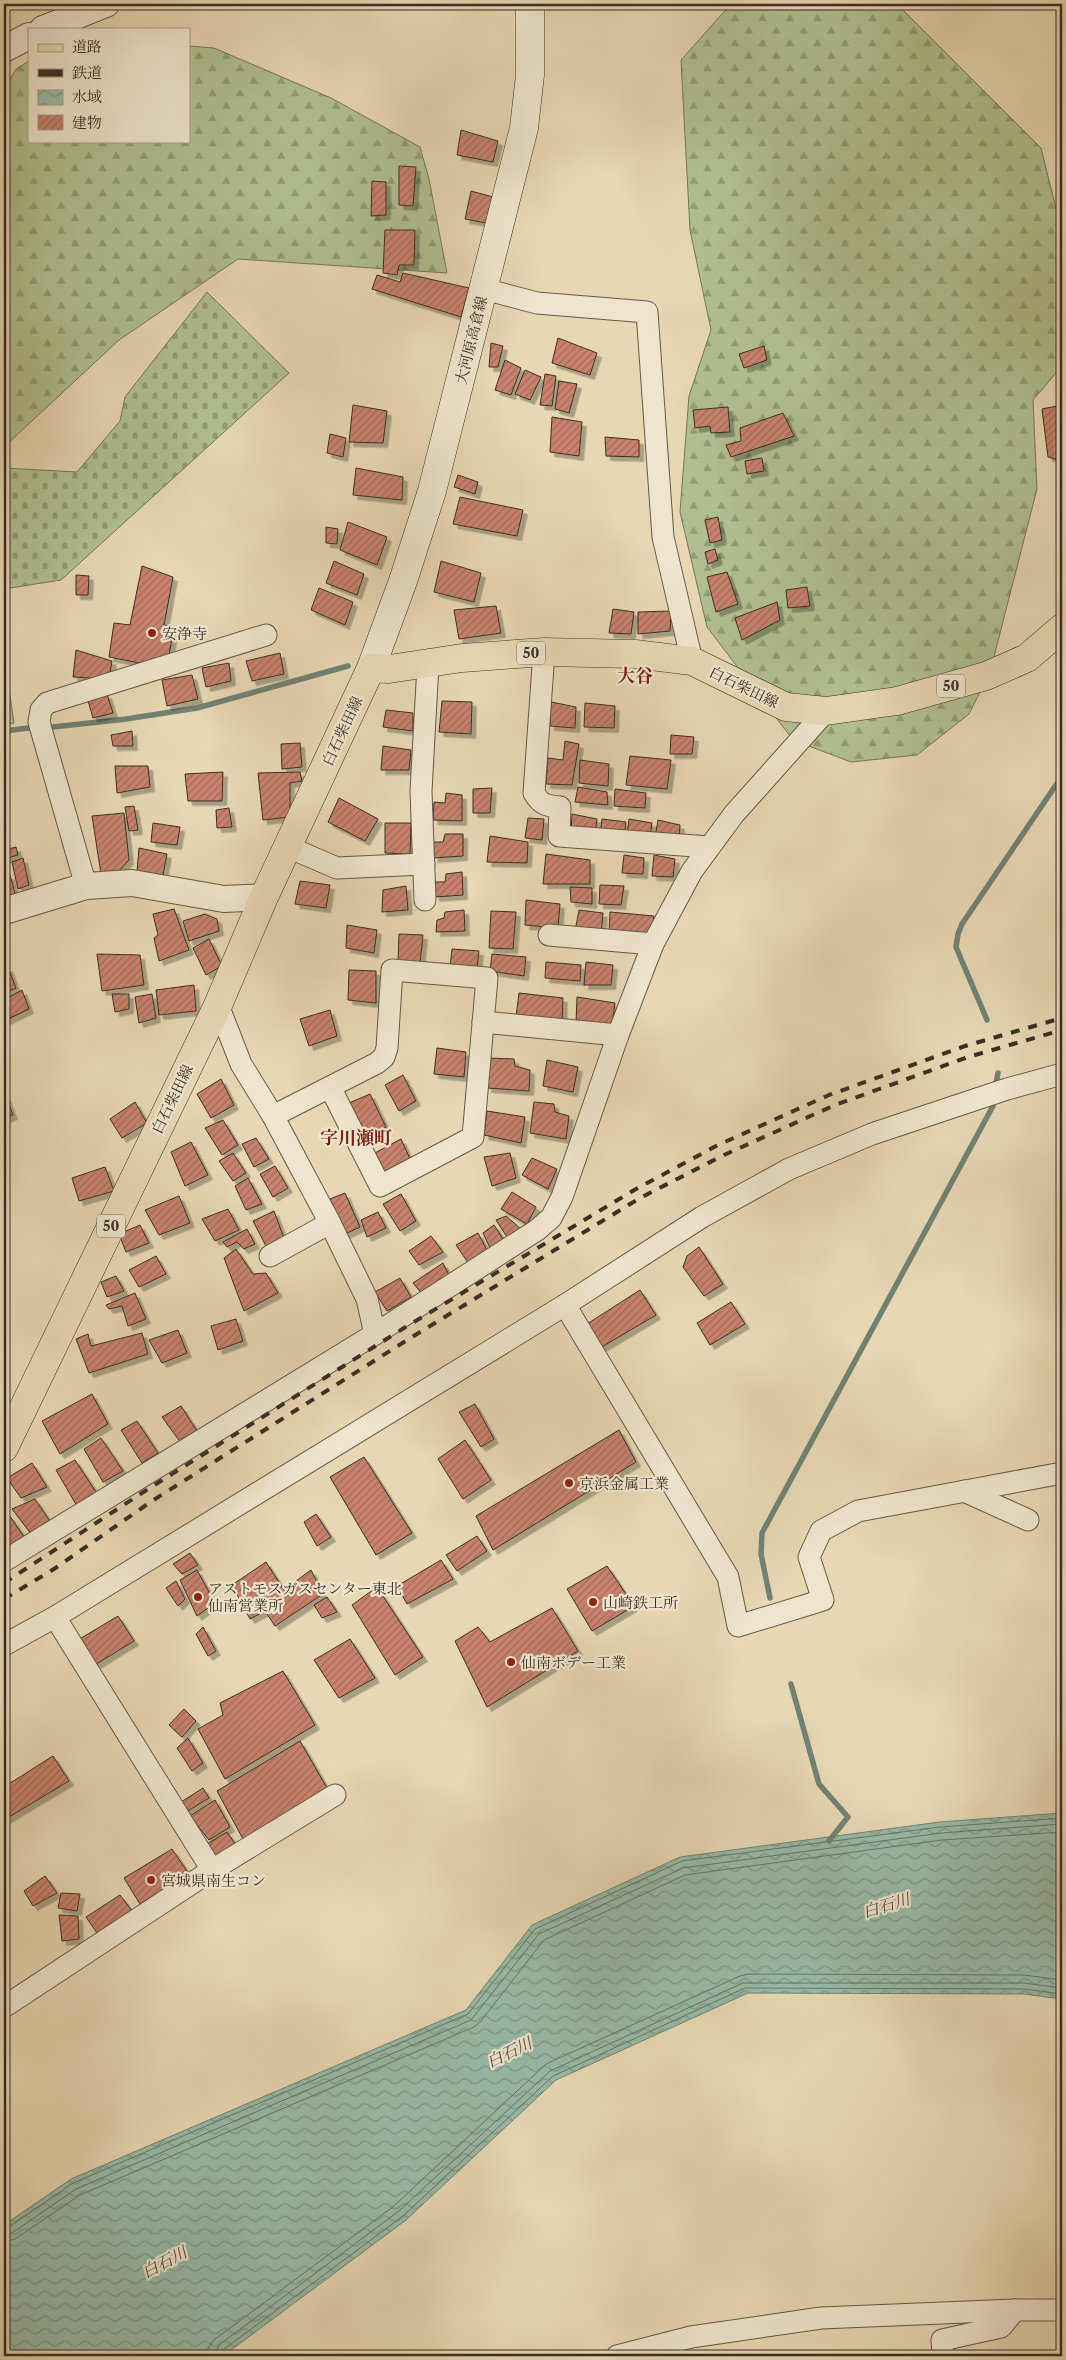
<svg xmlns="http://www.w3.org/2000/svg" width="1066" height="2360" viewBox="0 0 1066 2360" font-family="'Libre Caslon Text','Noto Serif JP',serif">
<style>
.forest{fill:url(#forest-firs);stroke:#75775a}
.cemetery{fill:url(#cemetery-stones);stroke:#75775a}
.water{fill:url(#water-waves);stroke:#718273}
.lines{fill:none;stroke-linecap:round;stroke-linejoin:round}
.shore{stroke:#687466;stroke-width:1}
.stream{stroke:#718273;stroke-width:5.5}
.building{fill:url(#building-hatch);stroke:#392f24;filter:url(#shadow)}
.minor-casing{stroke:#645948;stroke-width:23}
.tertiary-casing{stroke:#645948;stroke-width:28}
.secondary-casing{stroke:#392f24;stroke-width:29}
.primary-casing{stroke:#392f24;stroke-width:29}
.minor{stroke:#efe5ce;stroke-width:21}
.tertiary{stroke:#efe5ce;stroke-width:26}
.secondary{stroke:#efe5ce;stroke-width:28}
.primary{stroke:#e7d7b3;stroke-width:28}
.rail{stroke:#392f24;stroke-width:4;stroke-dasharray:9 9;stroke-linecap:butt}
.poi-dot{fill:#8f2418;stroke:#efe5ce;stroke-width:2}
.labels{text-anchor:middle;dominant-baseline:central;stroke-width:4.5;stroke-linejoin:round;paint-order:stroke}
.shield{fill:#efe5ce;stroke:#706657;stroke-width:1}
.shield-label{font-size:14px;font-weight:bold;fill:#392f24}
.street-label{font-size:15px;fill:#392f24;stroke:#efe5ce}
.poi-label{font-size:15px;fill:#392f24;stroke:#efe5ce;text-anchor:start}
.water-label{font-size:16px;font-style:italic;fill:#4c4b3e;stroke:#efe5ce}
.quarter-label{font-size:18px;font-weight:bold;fill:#7a1f14;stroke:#efe5ce}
</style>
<defs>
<pattern id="forest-firs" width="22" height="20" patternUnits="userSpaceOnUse" patternTransform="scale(1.25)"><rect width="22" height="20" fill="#b1bf90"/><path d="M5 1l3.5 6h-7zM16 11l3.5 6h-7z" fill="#919c75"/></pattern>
<pattern id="cemetery-stones" width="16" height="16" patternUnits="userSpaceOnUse" patternTransform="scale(1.25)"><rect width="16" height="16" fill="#b1bf90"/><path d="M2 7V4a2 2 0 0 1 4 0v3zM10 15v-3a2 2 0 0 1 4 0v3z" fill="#919c75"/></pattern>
<pattern id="water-waves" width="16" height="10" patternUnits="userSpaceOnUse" patternTransform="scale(1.25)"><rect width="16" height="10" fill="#97baa8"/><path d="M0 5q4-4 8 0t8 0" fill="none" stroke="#7c9889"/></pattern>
<pattern id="building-hatch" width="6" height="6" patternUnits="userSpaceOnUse" patternTransform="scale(1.25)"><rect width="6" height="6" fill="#c8826d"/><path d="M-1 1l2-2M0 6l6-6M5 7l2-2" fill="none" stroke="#a36b59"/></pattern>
<filter id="shadow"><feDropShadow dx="4.5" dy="4.5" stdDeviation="0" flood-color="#0004"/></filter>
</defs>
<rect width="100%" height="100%" fill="#e7d7b3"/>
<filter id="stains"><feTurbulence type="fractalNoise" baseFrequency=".004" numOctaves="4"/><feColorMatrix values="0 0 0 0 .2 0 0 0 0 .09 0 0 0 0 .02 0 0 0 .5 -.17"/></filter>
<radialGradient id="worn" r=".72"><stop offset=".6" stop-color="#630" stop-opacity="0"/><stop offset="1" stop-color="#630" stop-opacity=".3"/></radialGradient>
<g class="forest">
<path d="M731,4H890L903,10L1041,148L1062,233V366L1033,400L1037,489L990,672L969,714L917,755L851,762L793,740L707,627L680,512L689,396L711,330L690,230L681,60Z"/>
<path d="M189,46L214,48L331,98L420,147L429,179L447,273L238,259L119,340L4,447V90L16,69L29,61V141H189Z"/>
</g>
<g class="cemetery">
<path d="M207,292L289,373L61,580L10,588L4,597V468L77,472L120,421L125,397Z"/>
<path d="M4,656L14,723L4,724Z"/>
</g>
<path class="water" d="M1062,1813V1999L1024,1994L748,1993L556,2080L406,2220L223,2356H4V2225L71,2179L466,2010L532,1925L680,1857L940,1822Z"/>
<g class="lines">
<g class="shore">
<path d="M4,2228L9,2227L73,2183L468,2014L535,1929L682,1861L940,1827L1062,1818"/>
<path d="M4,2235L12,2233L76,2189L471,2020L539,1934L683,1868L941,1833L1062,1824"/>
<path d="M4,2242L15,2239L80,2195L474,2027L481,2021L544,1940L685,1875L942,1840L1062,1832"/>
<path d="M207,2356L208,2348L214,2340L394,2206L546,2064L740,1976L748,1974L1024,1975L1062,1980"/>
<path d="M214,2356L219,2345L399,2211L550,2071L743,1983H1024L1062,1988"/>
<path d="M220,2356L223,2350L403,2216L553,2076L745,1988L1024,1989L1062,1994"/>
</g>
<g class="stream">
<path d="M53,727L126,719L197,708L348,666"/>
<path d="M4,731L29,728"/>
<path d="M987,1020L956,947L958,934L962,924L1062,776"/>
<path d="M995,1088L998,1073"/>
<path d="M770,1598L761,1554L762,1533L993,1106L994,1098"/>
<path d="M791,1684L819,1784L848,1817L829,1841"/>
</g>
</g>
<g class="building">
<path d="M461,130L498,141L493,162L457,155Z"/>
<path d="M399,166L416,167L413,206L399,205Z"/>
<path d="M372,181L386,182V215L371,216Z"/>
<path d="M471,191L493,197L486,223L465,219Z"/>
<path d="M385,230H415L414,265H399L397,275L383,273Z"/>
<path d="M403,273L469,288L461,317L372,289L377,275L400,282Z"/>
<path d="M558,338L597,353L590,375L552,363Z"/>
<path d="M491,343L503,346L498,367H489Z"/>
<path d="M764,346L767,360L744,368L739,354Z"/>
<path d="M505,360L521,368L511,395L495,390Z"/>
<path d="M525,370L541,377L530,400L515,394Z"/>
<path d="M545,374L556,376L552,406L540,405Z"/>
<path d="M559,381L577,384L569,413L555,409Z"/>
<path d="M353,405L387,411L383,443L349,442Z"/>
<path d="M1062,405V461L1048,457L1042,409Z"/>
<path d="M728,407L730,432L711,433L710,426L695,428L693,410Z"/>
<path d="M783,413L794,436L731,457L726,445L741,441L740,428Z"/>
<path d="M552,417L582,422L579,456L550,452Z"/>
<path d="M330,434L346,438L343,457L327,453Z"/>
<path d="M605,437L639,440V457L606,456Z"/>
<path d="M762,458L764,471L747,474L745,461Z"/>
<path d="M356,468L403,477L402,500L353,495Z"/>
<path d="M458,475L478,482L475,494L454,487Z"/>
<path d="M460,497L523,510L517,536L453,524Z"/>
<path d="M718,517L722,540L710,543L705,520Z"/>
<path d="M348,522L387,537L377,565L340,550Z"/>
<path d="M326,527L338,529L337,544L326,543Z"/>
<path d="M715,549L718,560L708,564L705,552Z"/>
<path d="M334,561L364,574L357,595L326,583Z"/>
<path d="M441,561L481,573L474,602L434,592Z"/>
<path d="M142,566L173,577L164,625L174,628L168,660L155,666L109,657L114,623L130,625Z"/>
<path d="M727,572L738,604L716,612L707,577Z"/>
<path d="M76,575L89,576L88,595H76Z"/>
<path d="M807,587L810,606L788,608L786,590Z"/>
<path d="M319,588L353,602L345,625L311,610Z"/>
<path d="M777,602L780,620L742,640L735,618Z"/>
<path d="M496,606L501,633L459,639L454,610Z"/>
<path d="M613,609L634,612L631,634L609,633Z"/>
<path d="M671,611L670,631L638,634V612Z"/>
<path d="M76,650L112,661L109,679L73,677Z"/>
<path d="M280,653L284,674L252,681L246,661Z"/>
<path d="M229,663L231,681L206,687L202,668Z"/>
<path d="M192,675L198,699L167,706L162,680Z"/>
<path d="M107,694L113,713L93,718L87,697Z"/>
<path d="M442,701L472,702L471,734L439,732Z"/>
<path d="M551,702L576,707L575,728L550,726Z"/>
<path d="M585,703L615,706L614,728L584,727Z"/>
<path d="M386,710L413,713V731L383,727Z"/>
<path d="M132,731L133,746H113L111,735Z"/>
<path d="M671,735L694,737L692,754H670Z"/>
<path d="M565,741L579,744L572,785L546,784L548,758L563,760Z"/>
<path d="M300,743L302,767L282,769L281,744Z"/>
<path d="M383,746L411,750L409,770H381Z"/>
<path d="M630,756L671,760L667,789L626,785Z"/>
<path d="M580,760L609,764L608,786L579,783Z"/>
<path d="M115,766H148L150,787L117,793Z"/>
<path d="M223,772L222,801H188L185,774Z"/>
<path d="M300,772L302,781L290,783V817L263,820L258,773Z"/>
<path d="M578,787L607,792L608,805L575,802Z"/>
<path d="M492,788L490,813H473V789Z"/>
<path d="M615,789L646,793L645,808L614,806Z"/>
<path d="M446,793L462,795V821L433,820L434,802L445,803Z"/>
<path d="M339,798L378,819L365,841L328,822Z"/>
<path d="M134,806L138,830L129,831L125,807Z"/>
<path d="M229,808L232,827L217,828L216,810Z"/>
<path d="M124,813L129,860L118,872L101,874L92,816Z"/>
<path d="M572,814L597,819L595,835L571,833Z"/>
<path d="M528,818L544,819L542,840L525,838Z"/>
<path d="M602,819L626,822L624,837L600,835Z"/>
<path d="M629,819L652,823L650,838L627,836Z"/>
<path d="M658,820L680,825L679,840L655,838Z"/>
<path d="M153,823L180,827L177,845L151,842Z"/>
<path d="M385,823H411L410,854L385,853Z"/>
<path d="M445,834H463V856L433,858L434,842H443Z"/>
<path d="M490,836L528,842L527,863L487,862Z"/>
<path d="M16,847L18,855L4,859V850Z"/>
<path d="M139,848L167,854L163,875L137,872Z"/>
<path d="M546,854L590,860V884H543Z"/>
<path d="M624,855L644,858L643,874L622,873Z"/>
<path d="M654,855L675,859L673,877L652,876Z"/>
<path d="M23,858L29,885L18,889L12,862Z"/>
<path d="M462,872L463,895L435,897V882H445L446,874Z"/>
<path d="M10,875L16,897L4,901V877Z"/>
<path d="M300,881L330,885L326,908L295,904Z"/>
<path d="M600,885L624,886L621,905L599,904Z"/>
<path d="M406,886L408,910L382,912L383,890Z"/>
<path d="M570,887L592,888V904L571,902Z"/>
<path d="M526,900L560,904L558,928L525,925Z"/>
<path d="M174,909L189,950L159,961L154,938L158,935L153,914Z"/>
<path d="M464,910L465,931L436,932L437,920L444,918L445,912Z"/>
<path d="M579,910L603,913L601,935L575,931Z"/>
<path d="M491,911L516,912L513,949L489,948Z"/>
<path d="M610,912L654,916L650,937L609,934Z"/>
<path d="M205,914L217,919L219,931L189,941L183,921Z"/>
<path d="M347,925L377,930L374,953L346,948Z"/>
<path d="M399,934L423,935L420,964L398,962Z"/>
<path d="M209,939L222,966L206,975L193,948Z"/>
<path d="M452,949L479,951L477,968L450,967Z"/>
<path d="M97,954L140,955L144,985L102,991Z"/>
<path d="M492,954L526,957L524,976L490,971Z"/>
<path d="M546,962L581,965L580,981L545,978Z"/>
<path d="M586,962L613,965L611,985H584Z"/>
<path d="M8,967L16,988L4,993V969Z"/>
<path d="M349,970L376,971V1003L348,1000Z"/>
<path d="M194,985L196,1011L159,1015L156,990Z"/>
<path d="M22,990L29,1009L4,1021V1000Z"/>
<path d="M519,993L563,998L562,1023L516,1017Z"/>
<path d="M112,994H129V1009L115,1012Z"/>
<path d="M152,994L156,1018L139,1023L135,997Z"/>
<path d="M577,997L615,1003L612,1025L576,1024Z"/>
<path d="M330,1010L337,1036L309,1046L300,1019Z"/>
<path d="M437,1048L466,1052L464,1077L434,1074Z"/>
<path d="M489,1058L514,1059L515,1066L530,1070L529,1091L487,1088Z"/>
<path d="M547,1060L578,1067L573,1092L543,1086Z"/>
<path d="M403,1075L416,1101L399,1111L385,1085Z"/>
<path d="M221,1079L234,1105L211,1118L197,1094Z"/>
<path d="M4,1092L13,1115L4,1119Z"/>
<path d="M370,1094L386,1127L364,1139L349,1103Z"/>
<path d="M135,1102L147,1123L122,1138L110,1119Z"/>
<path d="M534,1102L554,1104L555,1112L569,1116L566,1139L530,1133Z"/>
<path d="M487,1111L525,1117L521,1143L484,1135Z"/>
<path d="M223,1120L238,1145L222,1155L205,1128Z"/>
<path d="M256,1138L269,1159L254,1167L242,1144Z"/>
<path d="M401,1139L411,1161L387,1175L373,1154Z"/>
<path d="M191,1142L208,1175L185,1186L171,1152Z"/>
<path d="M233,1153L246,1173L233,1181L219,1161Z"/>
<path d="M510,1153L516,1178L492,1186L484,1157Z"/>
<path d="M532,1158L557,1169L548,1189L522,1175Z"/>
<path d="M275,1166L288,1188L273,1197L260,1174Z"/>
<path d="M105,1167L114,1191L79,1201L72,1178Z"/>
<path d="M248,1178L262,1204L246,1210L235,1186Z"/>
<path d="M512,1192L536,1207L527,1224L501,1209Z"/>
<path d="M345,1193L360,1227L345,1234L330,1199Z"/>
<path d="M401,1194L416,1221L400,1231L383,1204Z"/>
<path d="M179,1196L190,1223L159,1235L145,1210Z"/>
<path d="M228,1209L239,1230L215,1241L202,1219Z"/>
<path d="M274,1211L285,1241L267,1248L253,1221Z"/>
<path d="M378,1212L386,1228L367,1237L361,1220Z"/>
<path d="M506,1216L521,1229L507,1237L496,1220Z"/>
<path d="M140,1225L149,1243L126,1252L119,1234Z"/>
<path d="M494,1225L505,1242L491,1250L483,1233Z"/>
<path d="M247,1229L255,1244L244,1249L237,1242L227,1247L223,1242Z"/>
<path d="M478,1233L489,1254L469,1264L456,1245Z"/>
<path d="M431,1236L443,1252L419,1265L409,1251Z"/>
<path d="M699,1247L723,1284L704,1296L683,1267L687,1256Z"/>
<path d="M236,1249L253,1274L266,1273L278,1293L244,1311L224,1258Z"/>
<path d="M156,1256L166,1274L139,1287L129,1270Z"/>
<path d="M443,1263L451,1279L424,1296L413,1283Z"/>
<path d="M116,1276L124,1291L107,1297L101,1282Z"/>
<path d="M400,1278L411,1297L387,1311L375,1292Z"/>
<path d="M640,1290L656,1315L600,1348L587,1324Z"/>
<path d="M135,1293L146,1319L128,1326L122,1306L109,1309L106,1305Z"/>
<path d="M731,1302L745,1324L710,1345L697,1323Z"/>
<path d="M236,1319L243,1341L218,1350L211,1326Z"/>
<path d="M178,1330L187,1353L162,1363L149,1340Z"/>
<path d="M142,1333L148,1354L89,1373L76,1339L88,1334L91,1346Z"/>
<path d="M92,1394L108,1424L60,1454L42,1421Z"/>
<path d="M475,1404L494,1439L481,1447L459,1412Z"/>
<path d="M181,1406L197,1431L181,1443L162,1417Z"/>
<path d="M137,1421L158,1453L142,1463L121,1430Z"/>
<path d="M619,1430L636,1462L493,1550L476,1516Z"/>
<path d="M101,1438L123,1471L103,1482L84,1449Z"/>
<path d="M465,1440L491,1480L463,1499L438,1459Z"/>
<path d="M364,1457L412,1533L376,1555L330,1477Z"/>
<path d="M75,1460L98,1495L77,1506L56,1470Z"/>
<path d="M32,1463L47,1487L21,1498L7,1478Z"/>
<path d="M35,1499L51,1523L32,1535L12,1509Z"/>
<path d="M316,1514L331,1537L317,1546L304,1522Z"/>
<path d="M9,1515L27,1541L9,1551L4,1542V1517Z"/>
<path d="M477,1536L487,1551L457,1571L446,1555Z"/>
<path d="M190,1553L198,1565L182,1574L173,1564Z"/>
<path d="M441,1560L453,1579L407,1604L397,1586Z"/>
<path d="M266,1562L284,1590L311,1570L323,1594L275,1626L265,1611L250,1619L232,1585Z"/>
<path d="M607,1566L634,1606L592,1631L567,1589Z"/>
<path d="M197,1570L215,1603L197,1616L180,1580Z"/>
<path d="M176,1581L185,1599L178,1606L166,1588Z"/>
<path d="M377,1587L423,1657L395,1675L352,1605Z"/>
<path d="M327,1597L337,1612L322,1618L314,1605Z"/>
<path d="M552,1608L578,1651L487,1707L455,1641L478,1627L490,1642Z"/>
<path d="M118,1616L134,1641L93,1666L78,1640Z"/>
<path d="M203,1627L216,1651L208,1656L196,1634Z"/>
<path d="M350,1639L375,1678L339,1698L314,1660Z"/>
<path d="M283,1671L315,1725L225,1779L198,1729L223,1715L220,1703Z"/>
<path d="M184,1709L196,1721L182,1737L169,1725Z"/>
<path d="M188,1738L203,1763L192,1771L177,1748Z"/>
<path d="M300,1741L327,1788L243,1839L217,1791Z"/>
<path d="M53,1756L69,1781L4,1820V1787Z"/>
<path d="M203,1788L209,1798L183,1814L178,1804Z"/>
<path d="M215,1800L230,1827L209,1840L190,1816Z"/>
<path d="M227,1832L236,1845L215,1858L207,1844Z"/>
<path d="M172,1849L189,1874L140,1904L124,1878Z"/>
<path d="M45,1876L57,1893L33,1906L24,1891Z"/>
<path d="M61,1893L80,1894L77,1911L58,1908Z"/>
<path d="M120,1895L132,1911L97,1933L86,1917Z"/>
<path d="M59,1915L78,1916L79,1939L62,1941Z"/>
</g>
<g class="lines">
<defs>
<g id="minor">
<path d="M484,289L537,303L647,312L663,537L692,661"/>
<path d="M544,652L534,793C541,805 547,806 560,807L559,836L709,847"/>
<path d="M288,847L337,868L424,864"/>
<path d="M86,886L39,722L41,710L47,703L266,635"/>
<path d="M425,900L421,791L428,665"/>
<path d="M549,935L653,944"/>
<path d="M218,1005L241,1064L273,1116L330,1223L367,1299L375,1334"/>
<path d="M483,1022L618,1035"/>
<path d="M273,1116L377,1063L384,1057L387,1048L392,970L487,978L473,1137L380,1186L330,1087"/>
<path d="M270,1256L330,1223"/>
<path d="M565,1305L728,1577L738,1626L823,1600L809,1557L821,1531L858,1511L1062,1473"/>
<path d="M964,1491L1028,1520"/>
<path d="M4,1561L375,1334L537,1230L551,1218L562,1197L618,1035L653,944L692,871L734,814L826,711"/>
<path d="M55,1617L212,1870"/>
<path d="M4,1645L55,1617L565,1305L702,1217L789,1169L872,1134L1007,1089L1062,1074"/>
<path d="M4,2007L212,1870L335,1795"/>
<path d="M617,2356L691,2337L821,2318L1015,2310H1062"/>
<path d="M943,2356L942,2340L1001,2327L1015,2310"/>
</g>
<g id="tertiary">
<path d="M43,29L106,4"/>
<path d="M4,49L29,36"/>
<path d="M4,911L86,886L132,883L224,899L264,897"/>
</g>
<path id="secondary" d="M371,668L403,581L432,491L524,128L530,75V4"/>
<path id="primary" d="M4,1448L218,1005L264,897L371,668L389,669L462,658L544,652L635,654L692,661L786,707L826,711L897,701L986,676L1027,658L1062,628"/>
</defs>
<use href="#minor" class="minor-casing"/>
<use href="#tertiary" class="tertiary-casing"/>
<use href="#secondary" class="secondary-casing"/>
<use href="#primary" class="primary-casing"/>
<use href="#minor" class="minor"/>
<use href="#tertiary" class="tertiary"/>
<use href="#secondary" class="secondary"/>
<use href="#primary" class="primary"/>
<g class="rail">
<path d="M4,1583L145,1491L404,1328L636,1189L716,1146L829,1095L965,1046L1062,1018"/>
<path d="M4,1599L54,1569L152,1501L412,1337L640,1198L724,1155L835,1105L968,1057L1062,1030"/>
</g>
</g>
<g class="poi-dot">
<circle cx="152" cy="633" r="5"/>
<circle cx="569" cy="1483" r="5"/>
<circle cx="198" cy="1597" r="5"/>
<circle cx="593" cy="1602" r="5"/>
<circle cx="511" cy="1662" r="5"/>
<circle cx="151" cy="1880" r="5"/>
</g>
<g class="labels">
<g class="shield">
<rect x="517" y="641.5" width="28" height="23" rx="4"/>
<rect x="937" y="674.5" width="28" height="23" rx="4"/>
<rect x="97" y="1214.5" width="28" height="23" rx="4"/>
</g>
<g class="shield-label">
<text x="531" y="653">50</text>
<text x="951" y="686">50</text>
<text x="111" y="1226">50</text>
</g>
<g class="street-label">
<text transform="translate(471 340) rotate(-76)">大河原高倉線</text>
<text transform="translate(744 687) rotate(26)">白石柴田線</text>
<text transform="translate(342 731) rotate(-65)">白石柴田線</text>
<text transform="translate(172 1099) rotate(-64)">白石柴田線</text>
</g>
<g class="poi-label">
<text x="162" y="633">安浄寺</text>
<text x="579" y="1483">京浜金属工業</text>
<text x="208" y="1588">アストモスガスセンター東北<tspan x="208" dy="17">仙南営業所</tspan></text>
<text x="603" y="1602">山崎鉄工所</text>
<text x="521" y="1662">仙南ボデー工業</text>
<text x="161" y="1880">宮城県南生コン</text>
</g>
<g class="water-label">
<text transform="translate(886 1905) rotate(-17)">白石川</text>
<text transform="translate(509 2052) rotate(-26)">白石川</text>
<text transform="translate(164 2262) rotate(-28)">白石川</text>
</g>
<g class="quarter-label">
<text x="635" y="676">大谷</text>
<text x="356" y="1138">字川瀬町</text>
</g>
</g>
<rect width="1066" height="2360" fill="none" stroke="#e7d7b3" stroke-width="20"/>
<rect x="5" y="5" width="1056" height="2350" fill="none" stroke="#392f24" stroke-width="2.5"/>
<rect x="10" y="10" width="1046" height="2340" fill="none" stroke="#392f24"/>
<rect x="28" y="28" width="162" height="115" fill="#efe5ce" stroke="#a69c8a"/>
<rect x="38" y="44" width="25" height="8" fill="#e7d7b3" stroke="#a69c8a"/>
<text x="72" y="52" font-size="15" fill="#392f24">道路</text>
<rect x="38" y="69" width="25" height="8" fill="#392f24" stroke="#a69c8a"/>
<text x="72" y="78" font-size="15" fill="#392f24">鉄道</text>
<rect x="38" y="90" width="25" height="15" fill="url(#water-waves)" stroke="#a69c8a"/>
<text x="72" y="102" font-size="15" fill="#392f24">水域</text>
<rect x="38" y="115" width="25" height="15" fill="url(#building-hatch)" stroke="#a69c8a"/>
<text x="72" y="128" font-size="15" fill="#392f24">建物</text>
<rect width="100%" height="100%" filter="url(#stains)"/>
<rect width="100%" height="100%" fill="url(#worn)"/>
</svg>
